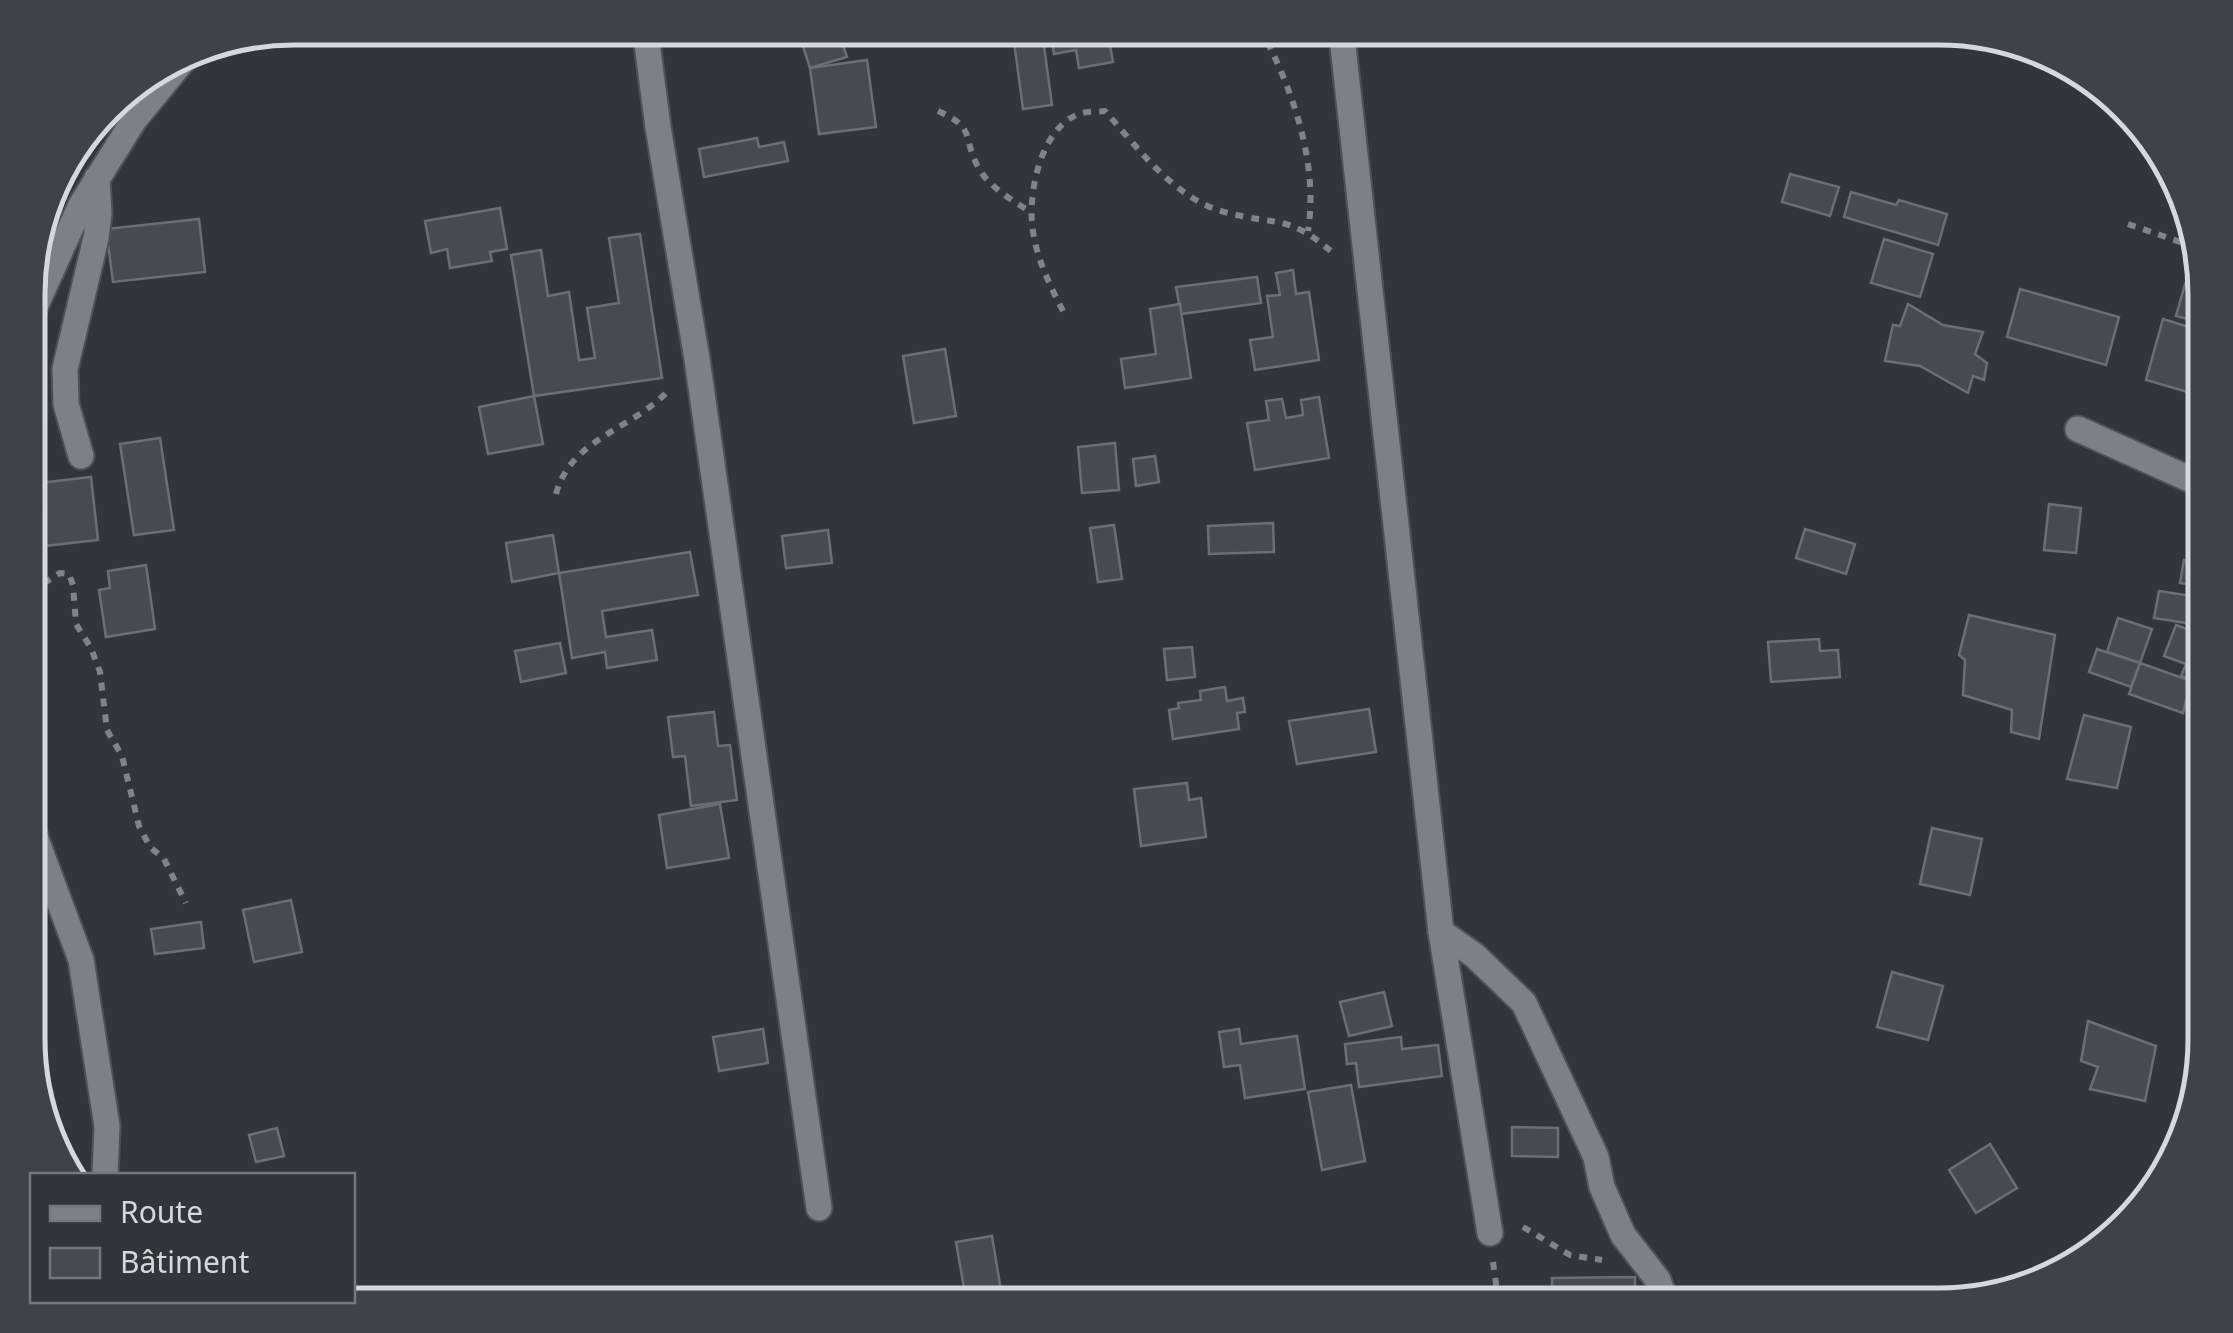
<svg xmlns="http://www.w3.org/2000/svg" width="2233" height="1333" viewBox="0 0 2233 1333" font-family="'Noto Sans',sans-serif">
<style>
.building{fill:#474b4f;stroke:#6a6f73;stroke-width:2.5}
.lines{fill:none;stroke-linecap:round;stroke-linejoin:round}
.minor-casing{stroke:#4f5255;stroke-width:29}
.path{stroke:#808487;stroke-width:6;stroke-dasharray:8 8;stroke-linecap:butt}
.minor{stroke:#7d8186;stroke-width:25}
.rim{fill:none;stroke:#d6d9dc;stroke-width:5}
</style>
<rect width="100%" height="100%" fill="#32363a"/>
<g class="building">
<path d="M797,28H837L847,57L810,68Z"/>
<path d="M1050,28H1107L1113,62L1079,68L1076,50L1054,54Z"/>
<path d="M1042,31L1052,105L1023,109L1013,34Z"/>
<path d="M867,60L876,127L819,134L810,68Z"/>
<path d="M757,138L759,147L784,142L788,161L704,177L699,149Z"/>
<path d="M1790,174L1839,187L1830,216L1782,202Z"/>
<path d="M1851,192L1896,205L1899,200L1947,214L1938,245L1844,217Z"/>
<path d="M500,208L507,249L490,252L492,261L450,268L447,249L431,253L425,221Z"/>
<path d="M199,219L205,272L113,282L106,229Z"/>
<path d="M640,234L662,378L534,396L511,255L541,250L548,296L569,292L579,360L595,358L587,308L619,303L609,238Z"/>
<path d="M1884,239L1933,254L1920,297L1871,283Z"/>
<path d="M1293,270L1296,294L1309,292L1319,360L1255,370L1250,340L1273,337L1267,296L1280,295L1276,273Z"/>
<path d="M1257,277L1261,303L1181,314L1176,287Z"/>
<path d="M2185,284L2205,289V324L2176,316Z"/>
<path d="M2020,289L2119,317L2106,365L2007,337Z"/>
<path d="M1180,304L1191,378L1125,388L1121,359L1156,354L1150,309Z"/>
<path d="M1908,304L1943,325L1983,332L1975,354L1987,363L1984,380L1973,376L1968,393L1920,366L1885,361L1893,325L1900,326Z"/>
<path d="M2163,319L2205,332V397L2146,380Z"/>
<path d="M945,349L956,416L914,423L903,356Z"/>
<path d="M534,396L543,444L488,454L479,407Z"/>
<path d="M1319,397L1329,458L1255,470L1247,423L1269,420L1266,401L1282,399L1286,418L1303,415L1301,400Z"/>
<path d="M160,438L174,530L134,535L120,444Z"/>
<path d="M1115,443L1119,490L1082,493L1078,447Z"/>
<path d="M1155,456L1159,482L1136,486L1133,459Z"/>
<path d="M91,477L98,540L36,547L30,484Z"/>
<path d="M2049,504L2081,508L2076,553L2044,550Z"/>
<path d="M1273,523L1274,552L1209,554L1208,526Z"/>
<path d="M1114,525L1122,579L1098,582L1090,528Z"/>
<path d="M1805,529L1855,544L1846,574L1796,558Z"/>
<path d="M828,530L832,563L786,568L782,536Z"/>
<path d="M553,535L559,573L512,582L506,543Z"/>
<path d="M690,552L698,595L602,611L606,637L652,630L657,660L607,668L605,652L572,658L559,573Z"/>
<path d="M2184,560L2205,563V587L2180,583Z"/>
<path d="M146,565L155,629L106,637L99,590L110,588L108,571Z"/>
<path d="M2159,591L2205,598V626L2154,618Z"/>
<path d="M1969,615L2055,635L2039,739L2011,732L2012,710L1963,695L1965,660L1959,655Z"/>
<path d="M2118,618L2152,629L2140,663L2107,652Z"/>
<path d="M2176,625L2205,636V685L2181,676L2186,664L2164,656Z"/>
<path d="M1819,639L1820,651L1838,650L1840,677L1771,682L1768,642Z"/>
<path d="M560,643L566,673L521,682L515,651Z"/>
<path d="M1192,647L1195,677L1167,680L1164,649Z"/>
<path d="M2097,649L2140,663L2131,687L2089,672Z"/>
<path d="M2140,663L2191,681L2183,713L2129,694Z"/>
<path d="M1225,687L1227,701L1243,698L1245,712L1237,713L1239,729L1173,739L1169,710L1179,708L1178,703L1201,700L1200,691Z"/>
<path d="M1369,709L1376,752L1297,764L1289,721Z"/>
<path d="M714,712L718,746L730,745L737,800L691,806L685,756L673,757L668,717Z"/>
<path d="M2084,715L2131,727L2117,788L2067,779Z"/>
<path d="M1187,783L1189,800L1201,798L1206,837L1141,846L1134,789Z"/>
<path d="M720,804L729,858L667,868L659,815Z"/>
<path d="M1932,828L1982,839L1970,895L1920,884Z"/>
<path d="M291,900L302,952L254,962L243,910Z"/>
<path d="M201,922L204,948L155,954L151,929Z"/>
<path d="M1892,972L1943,986L1928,1040L1877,1027Z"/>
<path d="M1384,992L1392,1026L1349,1036L1340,1002Z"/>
<path d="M2088,1021L2156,1046L2145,1101L2090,1089L2098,1067L2081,1061Z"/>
<path d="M763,1029L768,1063L719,1071L713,1037Z"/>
<path d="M1239,1029L1241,1044L1297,1036L1305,1089L1245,1098L1240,1065L1224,1067L1219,1032Z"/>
<path d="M1401,1037L1402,1049L1438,1045L1442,1076L1359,1087L1356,1063L1347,1064L1345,1044Z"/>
<path d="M1351,1085L1365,1161L1322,1170L1308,1092Z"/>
<path d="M1512,1127L1558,1128V1157L1512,1156Z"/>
<path d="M277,1128L284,1156L256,1162L249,1135Z"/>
<path d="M1990,1144L2017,1188L1976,1213L1949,1170Z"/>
<path d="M992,1236L1003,1303L967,1305L956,1242Z"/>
<path d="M1635,1277V1305H1552V1278Z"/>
<path d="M1447,1295L1448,1305H1407L1406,1301Z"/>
</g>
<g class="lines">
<defs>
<g id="minor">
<path d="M645,28L658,127L697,359L819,1208"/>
<path d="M1341,28L1441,932L1490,1233"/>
<path d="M30,318L81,205L134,120L194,47"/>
<path d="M2078,429L2205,486"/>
<path d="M81,456L66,404L65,369L96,238L99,214L97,178"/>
<path d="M30,823L81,960L107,1126L105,1176"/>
<path d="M1441,932L1474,955L1524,1003L1596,1157L1602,1187L1623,1235L1658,1280L1667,1305"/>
</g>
</defs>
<use href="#minor" class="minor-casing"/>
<g class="path">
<path d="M1260,28C1292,87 1319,163 1308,231"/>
<path d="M938,111C976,128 962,135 977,165C986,185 1013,201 1031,212"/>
<path d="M2128,224L2195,247"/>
<path d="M1063,311C1049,284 1034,253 1032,222C1029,187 1043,124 1082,113C1089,111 1098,112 1105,111C1140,150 1175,200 1228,213C1279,226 1288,214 1333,253"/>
<path d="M556,494C571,438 632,430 669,390"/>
<path d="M30,592L60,573L69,574L73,585L76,624L91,648L100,672L107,730L122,756L139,826L150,847L164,859L186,903"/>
<path d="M1523,1227L1570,1255L1602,1260"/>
<path d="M1493,1262L1499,1305"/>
</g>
<use href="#minor" class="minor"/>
</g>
<path d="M0 0H2233V1333H0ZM294 45H1939A249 249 0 0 1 2188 294V1039A249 249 0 0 1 1939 1288H294A249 249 0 0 1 45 1039V294A249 249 0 0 1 294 45Z" fill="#3f4347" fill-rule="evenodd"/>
<path class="rim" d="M294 45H1939A249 249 0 0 1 2188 294V1039A249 249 0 0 1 1939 1288H294A249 249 0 0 1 45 1039V294A249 249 0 0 1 294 45Z"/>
<rect x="30" y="1173" width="325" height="130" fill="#32363a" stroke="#74777b" stroke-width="2.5"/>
<rect x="50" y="1206" width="50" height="15" fill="#7d8186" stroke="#74777b" stroke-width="2.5"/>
<text x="120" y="1223" font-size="30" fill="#d6d9dc">Route</text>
<rect x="50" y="1248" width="50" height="30" fill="#474b4f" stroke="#74777b" stroke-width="2.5"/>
<text x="120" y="1273" font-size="30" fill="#d6d9dc">Bâtiment</text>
</svg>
